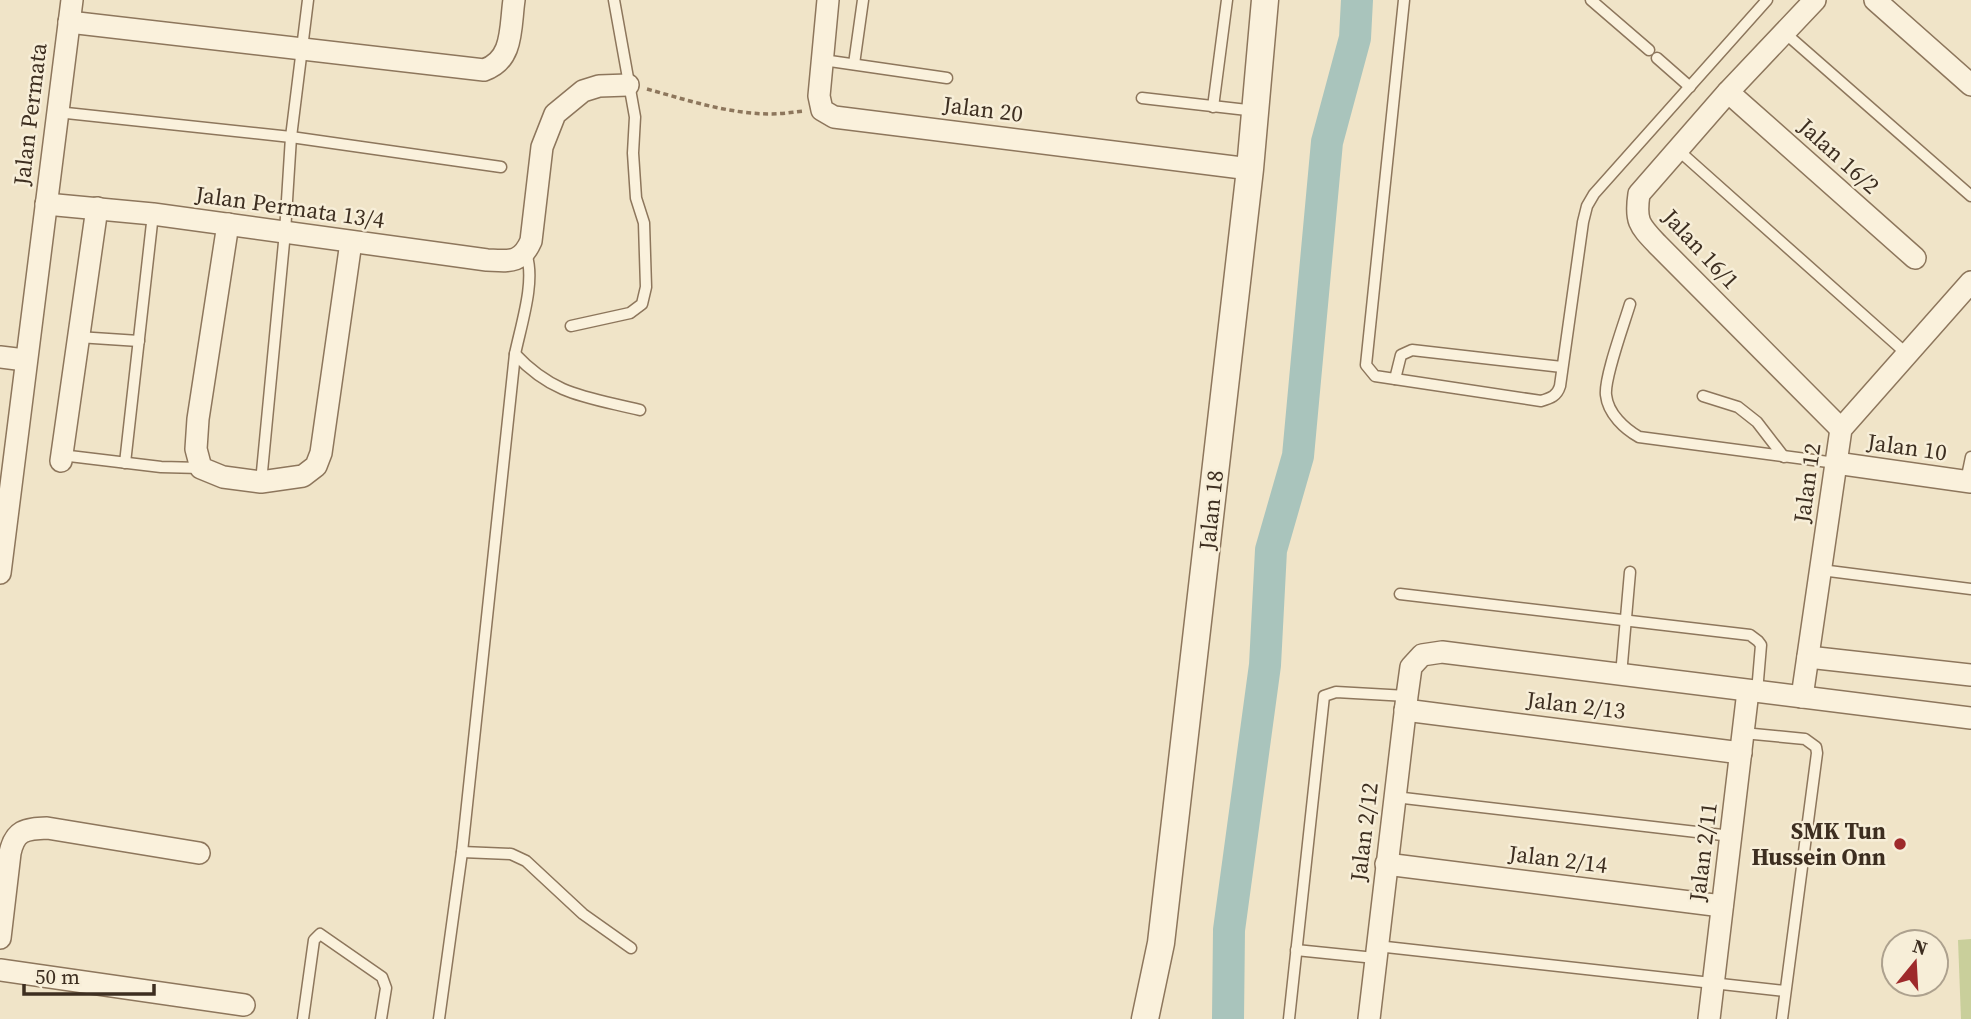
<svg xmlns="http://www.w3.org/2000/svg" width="1971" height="1019" viewBox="0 0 1971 1019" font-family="'Source Serif 4',serif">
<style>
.green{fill:#c9cf9b}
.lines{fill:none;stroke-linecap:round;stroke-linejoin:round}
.river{stroke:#a9c4bc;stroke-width:32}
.service-casing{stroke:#8d765c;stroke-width:13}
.minor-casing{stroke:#8d765c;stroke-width:24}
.tertiary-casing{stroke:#8d765c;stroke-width:29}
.path{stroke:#8d765c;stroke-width:3.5;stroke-dasharray:5 3.5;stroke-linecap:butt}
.service{stroke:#faf1dc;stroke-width:10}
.minor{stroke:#faf1dc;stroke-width:21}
.tertiary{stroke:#faf1dc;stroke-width:26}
.poi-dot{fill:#9e2a2b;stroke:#f7eed8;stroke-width:2.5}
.labels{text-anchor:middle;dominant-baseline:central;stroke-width:5;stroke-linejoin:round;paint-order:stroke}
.street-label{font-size:23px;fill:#3d2e20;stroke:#f7eed8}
.poi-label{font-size:23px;font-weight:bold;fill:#3d2e20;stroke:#f7eed8;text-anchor:end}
</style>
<rect width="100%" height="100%" fill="#f0e4c8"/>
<path class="green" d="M1971,939V1019H1961L1958,940Z"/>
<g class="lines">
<path class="river" d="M1228,1019L1229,930L1265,665L1271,550L1298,456L1327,142L1355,38L1357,0"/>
<defs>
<g id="service">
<path d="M1404,0L1366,365L1375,376L1541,401C1551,398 1557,396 1560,386L1583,222L1587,206L1594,194L1767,0"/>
<path d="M1591,0L1649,50"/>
<path d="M1785,33L1971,196"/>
<path d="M1657,58L1690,87"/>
<path d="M823,60L947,78"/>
<path d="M854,64L863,0"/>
<path d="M1142,98L1256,111"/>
<path d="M1213,107L1227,0"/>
<path d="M57,112L291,137L501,167"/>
<path d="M1678,150L1907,354"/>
<path d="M1630,304C1624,324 1604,378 1606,395C1608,414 1625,429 1639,437L1836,463"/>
<path d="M571,326L630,313L642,304L646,287L644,223L636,198L633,153L635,117L614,0"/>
<path d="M78,337L139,341"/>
<path d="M515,354C554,396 588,397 640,410"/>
<path d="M1395,379L1401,355L1412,350L1562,367"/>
<path d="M1703,396L1738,407L1757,422L1784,457"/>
<path d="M61,455L161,467L201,468"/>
<path d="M125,463L153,214"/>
<path d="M1966,481L1971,457"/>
<path d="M261,482L285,232L291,137L308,0"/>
<path d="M1821,570L1971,589"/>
<path d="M1400,594L1750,635L1758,641L1761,645L1757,692"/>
<path d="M1621,675L1630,572"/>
<path d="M1743,733L1805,739L1816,747L1817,753L1782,1019"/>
<path d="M1395,797L1731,836"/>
<path d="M462,852L511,854L526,861L583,914L631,948"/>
<path d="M1377,946L1785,991"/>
<path d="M1296,950L1375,958"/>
<path d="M303,1019L314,940L320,934L382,977L386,988L381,1019"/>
<path d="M439,1019L462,852L515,354C521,325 536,280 526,254"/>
<path d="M1289,1019L1324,696L1336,692L1407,696"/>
</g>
<g id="minor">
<path d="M828,0L819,96L822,110L834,117L1250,169"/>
<path d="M1815,0L1728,92L1639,194C1635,221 1639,225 1657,244L1841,429"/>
<path d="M1875,0L1971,85"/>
<path d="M69,22L484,70C514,60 510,27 514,0"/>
<path d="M1728,92L1915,258"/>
<path d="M46,204L153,214L487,260C509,261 521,264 531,241L542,147L555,114L583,91L599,86L628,85"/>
<path d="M228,224L198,419L196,449L201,468L223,477L261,482L303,476L316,466L321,453L351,242"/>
<path d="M0,357L25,360"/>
<path d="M61,461L97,208"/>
<path d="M1836,463L1971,482"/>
<path d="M0,573L72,0"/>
<path d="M1808,657L1971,675"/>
<path d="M1802,697L1841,429L1971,282"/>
<path d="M1405,710L1741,753"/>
<path d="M1386,864L1722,906"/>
<path d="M0,938L10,853C15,830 25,829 47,828L199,853"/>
<path d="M0,970L244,1005"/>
<path d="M1369,1019L1407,696L1411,667L1422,655L1442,652L1971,718"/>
<path d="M1709,1019L1748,691"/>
</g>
<path id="tertiary" d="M1145,1019L1161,943L1250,169L1265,0"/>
</defs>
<use href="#service" class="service-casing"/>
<use href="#minor" class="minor-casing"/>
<use href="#tertiary" class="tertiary-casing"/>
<path class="path" d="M647,89C687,100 729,114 771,114C782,114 793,112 804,111"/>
<use href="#service" class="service"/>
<use href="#minor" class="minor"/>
<use href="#tertiary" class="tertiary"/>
</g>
<circle class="poi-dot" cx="1900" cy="844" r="7"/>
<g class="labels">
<g class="street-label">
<text transform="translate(983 109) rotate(7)">Jalan 20</text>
<text transform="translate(30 114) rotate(-83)">Jalan Permata</text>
<text transform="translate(1839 156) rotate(42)">Jalan 16/2</text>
<text transform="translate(290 207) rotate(8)">Jalan Permata 13/4</text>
<text transform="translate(1701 249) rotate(47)">Jalan 16/1</text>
<text transform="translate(1907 447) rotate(8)">Jalan 10</text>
<text transform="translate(1807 483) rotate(-82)">Jalan 12</text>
<text transform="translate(1211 510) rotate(-84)">Jalan 18</text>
<text transform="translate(1576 705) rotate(7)">Jalan 2/13</text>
<text transform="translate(1364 832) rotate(-83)">Jalan 2/12</text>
<text transform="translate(1703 852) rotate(-83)">Jalan 2/11</text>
<text transform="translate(1558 859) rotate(7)">Jalan 2/14</text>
</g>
<g class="poi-label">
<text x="1886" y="831">SMK Tun<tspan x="1886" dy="26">Hussein Onn</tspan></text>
</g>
</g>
<g transform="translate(1915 963) rotate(18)"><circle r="33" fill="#f7eed8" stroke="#ada18e" stroke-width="2"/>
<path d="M0-5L12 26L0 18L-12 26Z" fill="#9e2a2b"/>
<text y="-10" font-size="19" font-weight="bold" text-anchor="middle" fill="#3d2e20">N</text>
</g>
<path d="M24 984v10h130v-10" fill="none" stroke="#3d2e20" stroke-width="3.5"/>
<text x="35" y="984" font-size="21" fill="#3d2e20" stroke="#f7eed8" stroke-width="5" paint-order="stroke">50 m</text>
</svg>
